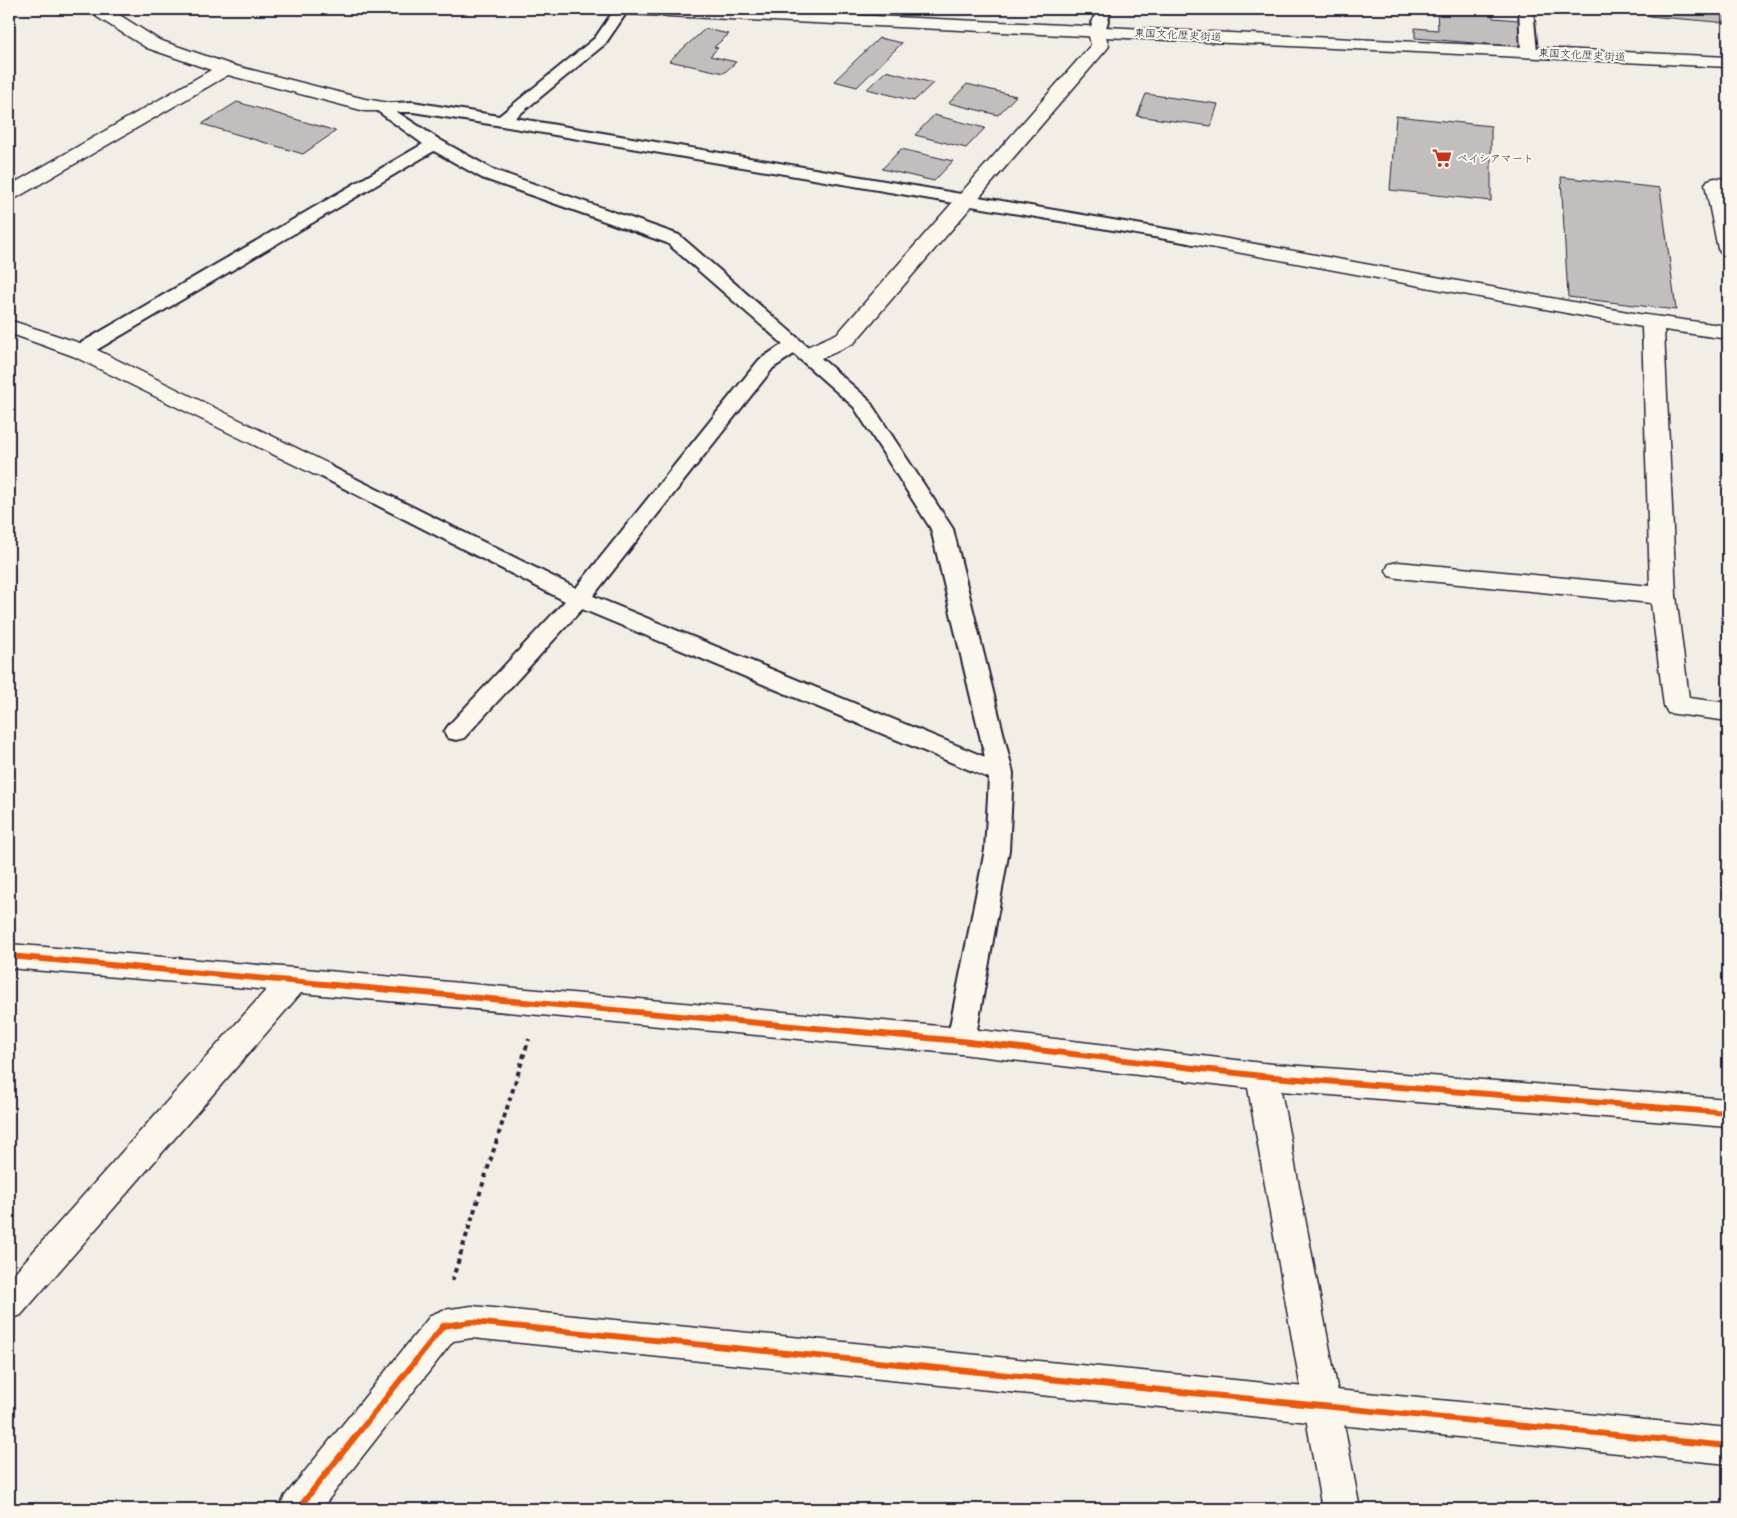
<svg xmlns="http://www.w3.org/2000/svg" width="1737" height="1518" viewBox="0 0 1737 1518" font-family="'Shantell Sans','Klee One',sans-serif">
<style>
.building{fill:#c2bebe;stroke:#22223b}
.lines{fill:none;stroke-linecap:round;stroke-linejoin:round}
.service-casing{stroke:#22223b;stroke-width:4}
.minor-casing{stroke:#22223b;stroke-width:3}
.tertiary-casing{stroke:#22223b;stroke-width:3}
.trunk-casing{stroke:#22223b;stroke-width:3}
.path{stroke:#22223b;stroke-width:4;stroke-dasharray:4.5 4.5;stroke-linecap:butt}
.service{fill:#fbf7ec;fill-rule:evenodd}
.minor{fill:#fbf7ec;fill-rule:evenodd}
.tertiary{fill:#fbf7ec;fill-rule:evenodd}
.trunk{fill:#fbf7ec;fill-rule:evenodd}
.cycleway-casing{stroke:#fbf7ec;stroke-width:9}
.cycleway{stroke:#e8590c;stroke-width:6}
.labels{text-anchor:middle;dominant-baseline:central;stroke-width:4;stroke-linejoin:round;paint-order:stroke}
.far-street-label{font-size:11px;fill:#22223b;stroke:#fbf7ec}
.far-poi-label{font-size:11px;fill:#22223b;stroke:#fbf7ec;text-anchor:start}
</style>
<rect width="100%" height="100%" fill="#f2eee5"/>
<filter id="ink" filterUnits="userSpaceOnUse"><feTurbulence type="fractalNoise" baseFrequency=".02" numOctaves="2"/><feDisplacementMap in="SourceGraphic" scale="10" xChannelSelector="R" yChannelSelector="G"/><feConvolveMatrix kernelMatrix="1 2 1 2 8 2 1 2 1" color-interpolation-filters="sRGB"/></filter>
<g filter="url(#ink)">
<g class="building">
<path d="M1268,9H1323V11Z"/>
<path d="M1437,9H1492L1493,18L1519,20L1522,47L1415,38V28L1438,30Z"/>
<path d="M1647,9H1728V23L1648,16Z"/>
<path d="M705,29L729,34L714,47L718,48L710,56L736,62L724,73L669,61Z"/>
<path d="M879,38L902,43L857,87L834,81Z"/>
<path d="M886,71L933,83L914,101L867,89Z"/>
<path d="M967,84L1016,96L998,115L949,103Z"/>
<path d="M1146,94L1218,104L1211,126L1137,116Z"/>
<path d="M237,102L336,131L303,154L202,124Z"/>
<path d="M934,115L985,128L966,148L915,135Z"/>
<path d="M1396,116L1491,126V201L1390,190Z"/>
<path d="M901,149L953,161L934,181L882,169Z"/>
<path d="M1561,177L1660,188L1676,310L1568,297Z"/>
</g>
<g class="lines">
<defs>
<g id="service">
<path d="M615,9H629L605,44L515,118L1195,234L1201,235L1204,239L1201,243L1195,244L502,126L413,112H397L440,140L494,170L679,235L868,399L953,529L1013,773L1009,850L975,1041L971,1049L961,1052L951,1049L947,1041L985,850L989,778L582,609L464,738L456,740L448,738L444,732L448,726L565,601L314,473L311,469L314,465L321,463L328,465L576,588L759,360L783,344L667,243L482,178L434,151L88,355H74L72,351L74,347L423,144L376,110L374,107L376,104L413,102L499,116L595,38ZM794,354L854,407L931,529L985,757L593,596L773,368Z"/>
<path d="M1097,9H1111L1105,32L1097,37L1089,32Z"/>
<path d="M1519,9H1533L1537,52L1534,55L1529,57L1521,52Z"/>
</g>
<g id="minor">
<path d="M93,9H110L159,40L232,65L365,99L389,103L391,107L389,111H365L228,75L16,198L9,200V186L211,70L147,48L97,17Z"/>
<path d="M1097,27L1103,28L1109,46L1106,50L854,343C838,350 818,364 800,360L797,355L800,350L838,333L1091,45L1088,32L1091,28Z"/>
<path d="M1715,178L1728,179V191H1726L1728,255L1721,253L1718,249L1705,184L1708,180Z"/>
<path d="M1195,233L1639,314L1728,326V339L1664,330L1676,596L1689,698L1728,703V721L1668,713L1664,706L1651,603L1398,578L1389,576L1386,570L1389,564L1398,562L1650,586L1642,327L1188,243L1185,239L1188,235Z"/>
<path d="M9,320L89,346L329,464L333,469L329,474L321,476L313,474L73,356L9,333Z"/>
<path d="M9,944L294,968L305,971L309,980L305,989L294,992L9,968Z"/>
<path d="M472,1306L1728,1428V1464L472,1338L453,1341L321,1509H279L285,1496L431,1315L443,1310Z"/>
</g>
<path id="tertiary" d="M294,968L961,1028L1262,1063L1728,1099V1127L1281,1091L1360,1509H1322L1248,1088L961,1054L301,993L21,1315L9,1320V1279L283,971Z"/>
<path id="trunk" d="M618,9H730L1728,57V67L627,14L621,13Z"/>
</defs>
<use href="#service" class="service-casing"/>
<use href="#minor" class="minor-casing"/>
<use href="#tertiary" class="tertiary-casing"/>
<use href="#trunk" class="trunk-casing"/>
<path class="path" d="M452,1281L529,1039"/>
<use href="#service" class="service"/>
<use href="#minor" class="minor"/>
<use href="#tertiary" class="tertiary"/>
<use href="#trunk" class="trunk"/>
<defs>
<g id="cycleway">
<path d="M9,956L961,1041L1262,1076L1728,1113"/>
<path d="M298,1509L443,1326L472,1322L1728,1446"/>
</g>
</defs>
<use href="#cycleway" class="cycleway-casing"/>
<use href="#cycleway" class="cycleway"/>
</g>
</g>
<defs>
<symbol id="supermarket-bare" viewBox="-9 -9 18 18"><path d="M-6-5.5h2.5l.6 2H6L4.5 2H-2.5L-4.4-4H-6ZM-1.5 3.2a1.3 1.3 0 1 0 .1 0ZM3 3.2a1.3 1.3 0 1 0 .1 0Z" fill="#c8321e" stroke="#fbf7ec" stroke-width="2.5" paint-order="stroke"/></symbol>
</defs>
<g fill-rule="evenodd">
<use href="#supermarket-bare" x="1428" y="144" width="28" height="28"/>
</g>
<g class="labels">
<g class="far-street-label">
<text transform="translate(1178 35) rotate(3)">東国文化歴史街道</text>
<text transform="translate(1582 55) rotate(3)">東国文化歴史街道</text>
</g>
<g class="far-poi-label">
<text x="1457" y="158">ベイシアマート</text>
</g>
</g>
<rect width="1737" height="1518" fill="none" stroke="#fbf7ec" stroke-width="30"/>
<rect x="15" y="15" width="1707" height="1488" fill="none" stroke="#22223b" stroke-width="2" filter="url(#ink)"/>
</svg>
